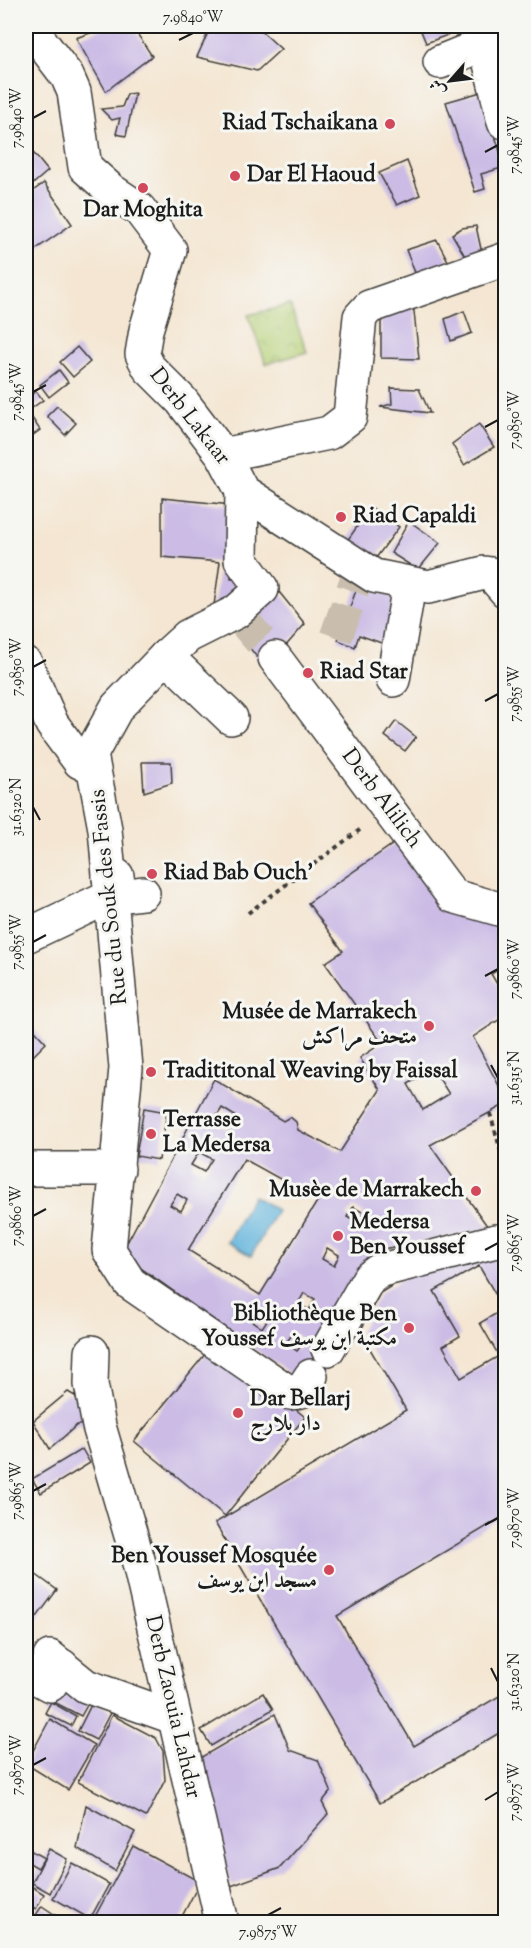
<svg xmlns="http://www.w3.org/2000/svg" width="531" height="1948" viewBox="0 0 531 1948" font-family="'Sorts Mill Goudy',Amiri,serif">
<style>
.park{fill:url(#park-crowns);stroke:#687649;stroke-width:1.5}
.water{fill:#60b3dc;stroke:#3e687c;stroke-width:1.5}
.building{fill:#cbbbe5;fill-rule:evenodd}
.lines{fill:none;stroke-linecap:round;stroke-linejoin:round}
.minor-tunnel{stroke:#c9beae;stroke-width:33;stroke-dasharray:33 16;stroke-linecap:butt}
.minor-casing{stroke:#3c3a37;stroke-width:36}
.path{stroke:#3c3a37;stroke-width:4;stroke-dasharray:4.5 4.5;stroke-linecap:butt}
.minor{stroke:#fff;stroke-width:33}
.ticks{fill:none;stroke:#1c1c1c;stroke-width:2}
.poi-dot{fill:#d1495b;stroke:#f6f6f2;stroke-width:2}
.labels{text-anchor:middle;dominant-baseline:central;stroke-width:6;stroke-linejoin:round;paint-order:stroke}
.poi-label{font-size:22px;font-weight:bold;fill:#1c1c1c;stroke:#f6f6f2;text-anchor:start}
.street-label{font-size:22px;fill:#1c1c1c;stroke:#f6f6f2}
.neatline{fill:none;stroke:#1c1c1c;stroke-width:2}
.ticks-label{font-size:15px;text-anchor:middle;fill:#1c1c1c}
</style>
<defs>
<pattern id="park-crowns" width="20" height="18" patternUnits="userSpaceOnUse" patternTransform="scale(1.5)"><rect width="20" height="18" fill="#b5d076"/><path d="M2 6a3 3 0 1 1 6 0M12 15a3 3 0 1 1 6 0" fill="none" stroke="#9bb266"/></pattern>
</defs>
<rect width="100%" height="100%" fill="#f6f6f2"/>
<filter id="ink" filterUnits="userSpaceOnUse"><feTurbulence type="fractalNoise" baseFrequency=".0167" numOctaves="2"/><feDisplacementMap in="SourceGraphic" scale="12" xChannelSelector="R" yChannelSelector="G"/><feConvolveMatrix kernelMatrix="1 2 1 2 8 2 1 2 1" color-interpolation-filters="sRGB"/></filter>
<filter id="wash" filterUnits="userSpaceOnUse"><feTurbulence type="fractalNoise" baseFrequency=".008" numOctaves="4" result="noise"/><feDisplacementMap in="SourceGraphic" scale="24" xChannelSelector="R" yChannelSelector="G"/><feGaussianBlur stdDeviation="1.35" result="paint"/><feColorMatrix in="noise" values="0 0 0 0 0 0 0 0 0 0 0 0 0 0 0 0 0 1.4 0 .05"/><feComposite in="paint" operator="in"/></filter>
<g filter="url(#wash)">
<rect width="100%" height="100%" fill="#f4e6d2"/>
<path class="park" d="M290,305L307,352L266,364L248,315Z"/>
<path class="water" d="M253,1196L277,1210L251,1256L227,1242Z"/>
<g id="blocks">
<g class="building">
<path d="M110,26H132L152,56L106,91L76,38Z"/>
<path d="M211,26H256L281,49L257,71L197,57Z"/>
<path d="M419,26H460L461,30L426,43Z"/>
<path d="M481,92L505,167L481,174L485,189L475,192L446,102Z"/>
<path d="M135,93L126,136L116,134L120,118L112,120L101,109L122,107L127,94Z"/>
<path d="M26,144L48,171L26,190Z"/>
<path d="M407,161L420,195L397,205L379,173Z"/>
<path d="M44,183L72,224L26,256V196Z"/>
<path d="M476,226L481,249L466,258L452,234L462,228Z"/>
<path d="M437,240L456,276L420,285L406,250Z"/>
<path d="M413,302L419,359L381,358V313Z"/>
<path d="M464,311L472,333L451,341L445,319Z"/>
<path d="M77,347L90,362L73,377L60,362Z"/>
<path d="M59,370L68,382L49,397L40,385Z"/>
<path d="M391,388L419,389L430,413L380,407L392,404Z"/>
<path d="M36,391L43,400L32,408L26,399Z"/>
<path d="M57,406L76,423L65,435L47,416Z"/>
<path d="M26,409L40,430L26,440Z"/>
<path d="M479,424L494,447L464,465L452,444Z"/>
<path d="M162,498L232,505L231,579H246L230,607L214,605L220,562L162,557Z"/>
<path d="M371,507L399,527L370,566L342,548Z"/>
<path d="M409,521L440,543L418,570L391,553Z"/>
<path d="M358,585L403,601L387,645L359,635L355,647L338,640Z"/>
<path d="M275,587L305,624L275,658L260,661L230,623Z"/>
<path d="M396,721L416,737L405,751L385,736Z"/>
<path d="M142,762H171L172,783L144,792Z"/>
<path d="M402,838L506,920V965L491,974L506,999V1015L473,1037L506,1099V1115L502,1106L430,1145L490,1230L371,1251L319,1343L335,1354L318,1381L297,1379L121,1254L214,1079L283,1121L290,1117L296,1122L298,1130L340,1152L380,1090L360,1058L382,1043L325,963L343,951L308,903ZM433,1069L449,1094L423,1110L408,1084ZM222,1108L235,1116L228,1130L213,1122ZM199,1152L212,1159L204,1172L191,1165ZM244,1159L318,1200L260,1295L188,1250ZM177,1194L187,1200L181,1211L170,1205ZM353,1207L364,1213L357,1223L347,1217ZM327,1248L339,1255L334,1266L322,1259ZM304,1293L315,1299L309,1310L298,1304ZM259,1311L269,1317L262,1328L252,1321ZM293,1333L305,1341L297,1351L286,1343Z"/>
<path d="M26,1021L46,1043L26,1063Z"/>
<path d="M144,1108L167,1112L159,1160L136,1156Z"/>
<path d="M501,1251L506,1258V1515L337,1616L414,1746L506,1692V1729L380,1803L215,1523L406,1410L360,1332L380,1293L417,1270ZM479,1266L504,1309L480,1323L499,1356L461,1378L443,1346L460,1336L434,1291Z"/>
<path d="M215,1342L305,1417L225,1516L134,1441Z"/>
<path d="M68,1392L75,1396L91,1424L77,1425L50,1449L33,1421Z"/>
<path d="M82,1449L90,1463L41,1493L32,1479Z"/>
<path d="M35,1574L57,1590L37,1617L26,1608V1587Z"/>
<path d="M60,1682L91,1698L81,1716L50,1700Z"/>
<path d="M263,1693L273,1709L211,1746L201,1730Z"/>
<path d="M93,1701L111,1711L96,1740L78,1731Z"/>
<path d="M51,1702L76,1716L71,1726L45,1713Z"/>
<path d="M275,1714L290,1750L318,1760L331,1791L322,1802L328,1814L280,1868L231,1886L198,1759Z"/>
<path d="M112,1715L156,1738L163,1751L165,1780L146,1817L78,1782Z"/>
<path d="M50,1719L94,1745L68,1790L26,1764Z"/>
<path d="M86,1805L135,1832L115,1871L77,1848Z"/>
<path d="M133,1846L200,1882L179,1922H92Z"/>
<path d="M26,1848L44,1858L38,1868L26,1861Z"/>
<path d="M49,1849L67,1859L50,1893L32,1883Z"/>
<path d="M72,1863L109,1884L90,1919L53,1898Z"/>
<path d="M26,1883L44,1894L36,1909L26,1903Z"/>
<path d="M42,1906L66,1922H31Z"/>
</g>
</g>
</g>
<g filter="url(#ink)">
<use href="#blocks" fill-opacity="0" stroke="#3c3a37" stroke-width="1.5"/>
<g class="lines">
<g class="minor-tunnel">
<path d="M239,616L275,658"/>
<path d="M336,637L360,569"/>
</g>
<defs>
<g id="minor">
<path d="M29,26L67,76L74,92L85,167L112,191L139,209L170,250L146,330L142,354L149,368L181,400L223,455L242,491L374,576L428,587L484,573L491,574L506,591"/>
<path d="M485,43L504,122"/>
<path d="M440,62L504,36"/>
<path d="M223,455L329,433L350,417L360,317L369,307L506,259"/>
<path d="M166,656L231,718"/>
<path d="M275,658L453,896L506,911"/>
<path d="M26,664L52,724L80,762L91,754L105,829L126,1068L109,1250L130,1283L290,1393L301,1391L311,1376"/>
<path d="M393,680L409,585"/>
<path d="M91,754L117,707L166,656L188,636L236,612L262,589L241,560L242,491"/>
<path d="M109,878L117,876L119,896L143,893"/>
<path d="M26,936L110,896"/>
<path d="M26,1169H118"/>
<path d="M328,1349L369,1278L378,1271L496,1241L506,1242"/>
<path d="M92,1352L91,1384L99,1426L139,1563L222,1922"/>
<path d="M50,1657L86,1686L173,1717"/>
<path d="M26,1679L30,1674L50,1685L62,1666"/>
</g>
</defs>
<use href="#minor" class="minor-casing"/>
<g class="path">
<path d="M248,913L361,829"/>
<path d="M490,1113L506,1169"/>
</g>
<use href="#minor" class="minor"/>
</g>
</g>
<path class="ticks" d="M179,40L193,33M33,118L46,111M485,152L498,145M33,392L46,385M485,427L498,420M33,667L46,660M485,701L498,694M33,807L40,820M33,942L46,935M485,976L498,969M491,1065L498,1078M33,1216L46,1209M485,1250L498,1243M33,1491L46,1484M485,1525L498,1518M491,1668L498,1682M33,1765L46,1758M485,1800L498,1792M268,1915L281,1908"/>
<g class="poi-dot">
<circle cx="390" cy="124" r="6"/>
<circle cx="235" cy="176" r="6"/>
<circle cx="143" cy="188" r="6"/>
<circle cx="341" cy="517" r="6"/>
<circle cx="308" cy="673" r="6"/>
<circle cx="152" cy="874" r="6"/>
<circle cx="429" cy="1026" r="6"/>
<circle cx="151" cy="1072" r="6"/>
<circle cx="151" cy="1134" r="6"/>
<circle cx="476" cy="1191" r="6"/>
<circle cx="338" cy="1236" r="6"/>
<circle cx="409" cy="1328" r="6"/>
<circle cx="238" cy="1413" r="6"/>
<circle cx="329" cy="1570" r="6"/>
</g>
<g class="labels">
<g class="poi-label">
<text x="378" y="124" text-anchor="end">Riad Tschaikana</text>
<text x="247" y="176">Dar El Haoud</text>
<text x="143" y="211" text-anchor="middle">Dar Moghita</text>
<text x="353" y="517">Riad Capaldi</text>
<text x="320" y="673">Riad Star</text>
<text x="164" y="874">Riad Bab Ouch’</text>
<text x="417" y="1013" text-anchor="end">Musée de Marrakech<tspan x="417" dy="25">متحف مراكش</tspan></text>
<text x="163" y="1072">Tradititonal Weaving by Faissal</text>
<text x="163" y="1121">Terrasse<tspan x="163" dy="25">La Medersa</tspan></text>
<text x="464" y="1191" text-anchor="end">Musèe de Marrakech</text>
<text x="350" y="1223">Medersa<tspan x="350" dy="25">Ben Youssef</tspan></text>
<text x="397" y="1315" text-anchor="end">Bibliothèque Ben<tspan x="397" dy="25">Youssef مكتبة ابن يوسف</tspan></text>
<text x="250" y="1400">Dar Bellarj<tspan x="250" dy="25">دار بلارج</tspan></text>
<text x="317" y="1557" text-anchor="end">Ben Youssef Mosquée<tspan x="317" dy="25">مسجد ابن يوسف</tspan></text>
</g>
<g class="street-label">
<text transform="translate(189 417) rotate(52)">Derb Lakaar</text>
<text transform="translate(381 799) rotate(53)">Derb Alilich</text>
<text transform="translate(110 897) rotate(-96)">Rue du Souk des Fassis</text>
<text transform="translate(172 1707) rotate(77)">Derb Zaouia Lahdar</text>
</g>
</g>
<rect width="531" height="1948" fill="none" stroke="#f6f6f2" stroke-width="66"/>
<g transform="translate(450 81) rotate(242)" stroke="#f6f6f2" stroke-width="4.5" paint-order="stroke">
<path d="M0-4.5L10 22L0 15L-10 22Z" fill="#1c1c1c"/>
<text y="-9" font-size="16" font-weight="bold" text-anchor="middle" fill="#1c1c1c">ش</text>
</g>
<rect x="33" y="33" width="465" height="1882" class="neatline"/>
<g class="ticks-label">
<text x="193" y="22">7.9840°W</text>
<text transform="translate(16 118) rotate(-90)" y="5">7.9840°W</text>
<text transform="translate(514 145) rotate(-90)" y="5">7.9845°W</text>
<text transform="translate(16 392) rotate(-90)" y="5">7.9845°W</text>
<text transform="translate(514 420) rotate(-90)" y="5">7.9850°W</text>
<text transform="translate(16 667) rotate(-90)" y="5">7.9850°W</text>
<text transform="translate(514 694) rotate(-90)" y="5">7.9855°W</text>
<text transform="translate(16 807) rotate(-90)" y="5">31.6320°N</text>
<text transform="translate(16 942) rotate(-90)" y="5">7.9855°W</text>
<text transform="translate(514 969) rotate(-90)" y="5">7.9860°W</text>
<text transform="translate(514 1078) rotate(-90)" y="5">31.6315°N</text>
<text transform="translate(16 1216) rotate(-90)" y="5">7.9860°W</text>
<text transform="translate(514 1243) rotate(-90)" y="5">7.9865°W</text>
<text transform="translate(16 1491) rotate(-90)" y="5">7.9865°W</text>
<text transform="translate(514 1518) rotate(-90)" y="5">7.9870°W</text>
<text transform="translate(514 1682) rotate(-90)" y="5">31.6320°N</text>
<text transform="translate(16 1765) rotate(-90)" y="5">7.9870°W</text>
<text transform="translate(514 1792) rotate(-90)" y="5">7.9875°W</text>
<text x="268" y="1937">7.9875°W</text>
</g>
</svg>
